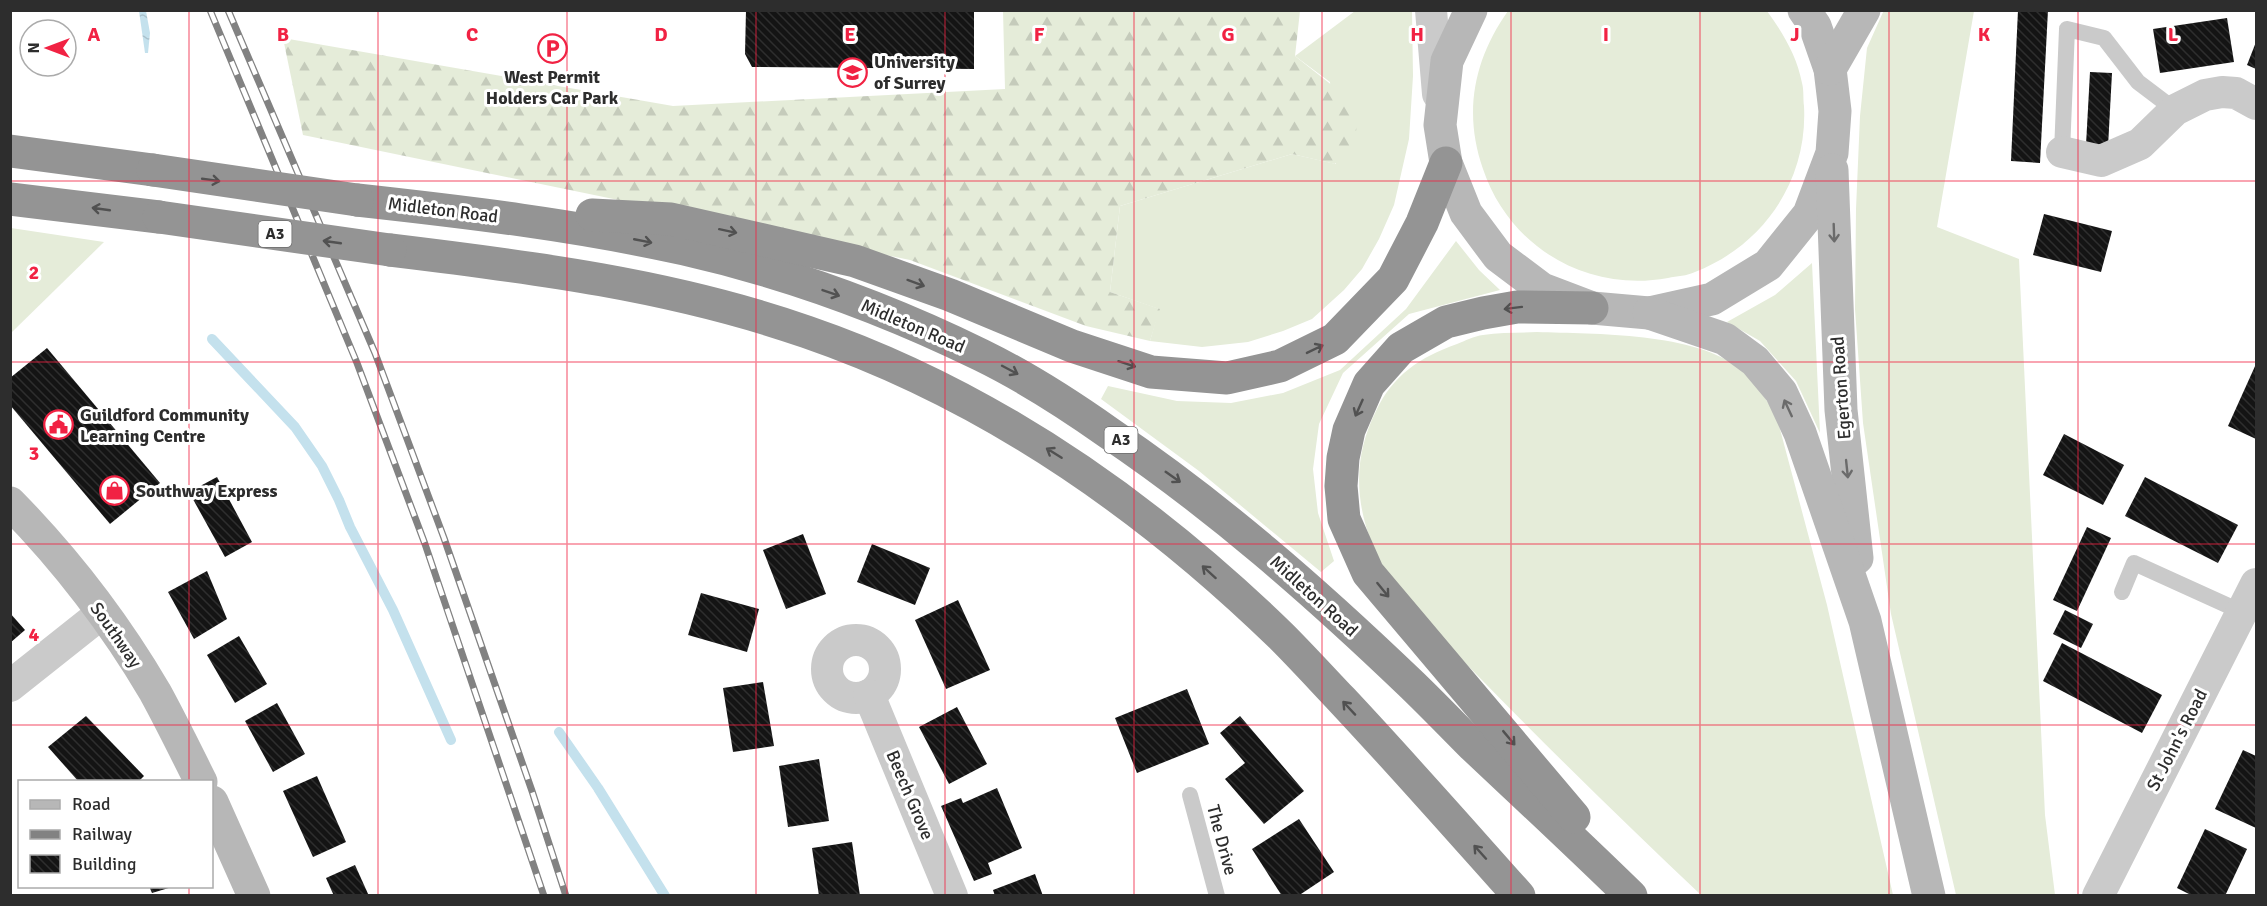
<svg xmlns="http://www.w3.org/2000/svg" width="2267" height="906" viewBox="0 0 2267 906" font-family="Signika,sans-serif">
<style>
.grass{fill:#e5ecd9}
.forest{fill:url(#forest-firs)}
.water{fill:url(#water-ripples)}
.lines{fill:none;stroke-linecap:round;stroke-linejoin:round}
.stream{stroke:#c4e1ed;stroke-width:10}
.building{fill:url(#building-back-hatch)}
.lane{stroke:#cacaca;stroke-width:16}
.street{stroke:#cacaca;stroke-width:32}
.secondary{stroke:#b7b7b7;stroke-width:33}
.highway{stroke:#949494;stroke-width:33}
.rail-casing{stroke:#828282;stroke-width:7}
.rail{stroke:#fff;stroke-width:4.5;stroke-dasharray:14;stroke-linecap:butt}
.highway-bridge{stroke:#949494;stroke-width:33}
.oneway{stroke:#515151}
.oneway2{stroke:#6b6b6b}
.grid{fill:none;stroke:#f12243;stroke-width:1.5;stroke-opacity:0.55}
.labels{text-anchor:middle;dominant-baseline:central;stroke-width:6;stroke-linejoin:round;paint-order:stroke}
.shield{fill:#fff;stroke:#6c6c6c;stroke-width:1.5}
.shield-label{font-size:16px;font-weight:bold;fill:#2d2d2d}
.poi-label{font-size:18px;font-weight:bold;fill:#2d2d2d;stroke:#fff;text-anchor:start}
.street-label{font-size:18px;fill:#2d2d2d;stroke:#fff}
.grid-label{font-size:20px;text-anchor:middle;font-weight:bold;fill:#f12243;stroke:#fff;stroke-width:6;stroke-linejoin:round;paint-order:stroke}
</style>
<defs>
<pattern id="forest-firs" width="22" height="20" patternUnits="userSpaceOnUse" patternTransform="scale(1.5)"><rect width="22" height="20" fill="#e5ecd9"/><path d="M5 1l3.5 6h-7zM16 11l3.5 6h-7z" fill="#c5cbbb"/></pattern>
<pattern id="water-ripples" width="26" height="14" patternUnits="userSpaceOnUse" patternTransform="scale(1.5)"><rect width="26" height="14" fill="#c4e1ed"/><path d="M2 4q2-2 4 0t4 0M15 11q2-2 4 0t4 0" fill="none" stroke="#a9c1cc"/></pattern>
<pattern id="building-back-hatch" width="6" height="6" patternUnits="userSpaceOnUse" patternTransform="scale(1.5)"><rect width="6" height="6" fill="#141414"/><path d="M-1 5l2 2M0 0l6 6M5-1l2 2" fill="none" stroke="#2e2e2e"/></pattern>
</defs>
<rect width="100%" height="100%" fill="#fff"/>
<g class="grass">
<path d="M1884,10L1974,11L1937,227L2019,259L2045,815L2055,895H1956L1891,614L1863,423L1855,309L1856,209L1860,116L1867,48Z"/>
<path d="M1355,11H1412L1413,76L1409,139L1394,205L1379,239L1362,269L1344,290L1312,319L1283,331L1248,342L1202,347L1150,341L1159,309L1110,292L1120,206L1292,154L1336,164L1330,82L1295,56Z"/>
<path d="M1508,11H1767C1783,33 1797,56 1802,83C1804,90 1803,99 1804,106C1808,180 1764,245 1695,272C1687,276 1677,276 1668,278C1587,293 1509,247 1483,169C1463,112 1474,59 1508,11Z"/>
<path d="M11,228L104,242L11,333L10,228Z"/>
<path d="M1456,241L1479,270L1500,290L1409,314L1343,373L1319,424L1313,469L1318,513L1334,561L1321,572L1199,471L1101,399L1108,386L1177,401L1231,403L1283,393L1340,370L1406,309Z"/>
<path d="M1812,263L1820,433L1796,381L1760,341L1727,322L1775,295Z"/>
<path d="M1537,332C1594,334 1697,332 1741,370C1757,384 1767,400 1777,418L1827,605L1893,895H1701C1625,823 1551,751 1478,676C1441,637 1394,597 1373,546C1354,500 1354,455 1376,411C1393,375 1420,357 1457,344C1465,341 1474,336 1483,335C1500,332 1519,333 1537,332Z"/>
</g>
<path class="forest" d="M1003,11H1300L1295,56L1357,105L1356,137L1335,164L1292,154L1120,206L1110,292L1160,309L1150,341L1086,326L910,260L303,135L283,38L673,106L1005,89Z"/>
<path class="water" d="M139,11H146L150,33L148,53H145Z"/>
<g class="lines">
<g class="stream">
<path d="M212,339L295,427L322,466L339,500L350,527L393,610L451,740"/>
<path d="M559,732L598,788L665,896"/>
</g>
</g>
<g class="building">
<path d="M746,10H974V69L752,67L745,54Z"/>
<path d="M2018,10H2048L2040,163L2011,161Z"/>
<path d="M2227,18L2234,62L2160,73L2153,29Z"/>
<path d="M2256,42V69L2247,65Z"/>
<path d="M2090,72L2112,73L2108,147L2086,145Z"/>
<path d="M2044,214L2112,231L2101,272L2033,255Z"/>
<path d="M47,348L160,483L110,524L10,405V378Z"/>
<path d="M2256,364V439L2228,426Z"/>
<path d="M2064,434L2124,465L2103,505L2043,475Z"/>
<path d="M217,477L252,542L225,557L189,492Z"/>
<path d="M2145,477L2238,525L2218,563L2125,516Z"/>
<path d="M2087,527L2111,538L2077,611L2053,600Z"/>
<path d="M803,534L826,594L786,609L763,550Z"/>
<path d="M872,544L930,568L915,605L857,582Z"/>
<path d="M207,571L227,619L194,639L168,592Z"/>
<path d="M701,593L759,609L747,652L688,635Z"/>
<path d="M958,600L990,670L946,689L915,620Z"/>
<path d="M2065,610L2093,624L2081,648L2053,634Z"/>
<path d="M10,613L25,630L10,643Z"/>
<path d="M239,636L267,684L235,703L207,655Z"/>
<path d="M2062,643L2162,695L2142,733L2043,681Z"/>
<path d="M763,682L774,746L733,752L723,688Z"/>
<path d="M1187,689L1209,744L1137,773L1115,718Z"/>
<path d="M277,703L305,754L273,772L245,721Z"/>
<path d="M957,707L987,764L949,784L919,727Z"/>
<path d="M86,716L144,776L138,782H79L48,747Z"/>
<path d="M1240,716L1304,791L1264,824L1225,779L1245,763L1220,733Z"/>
<path d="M2243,750L2256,756V828L2215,809Z"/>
<path d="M819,759L829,821L788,827L779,766Z"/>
<path d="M317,776L346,842L313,857L283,791Z"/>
<path d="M997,788L1022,848L988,863L992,874L974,881L941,806L961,798L963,803Z"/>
<path d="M1299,819L1334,872L1298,896H1282L1252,849Z"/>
<path d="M2205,829L2247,849L2225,896H2193L2177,888Z"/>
<path d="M852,842L860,896H819L812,848Z"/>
<path d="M355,865L369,896H334L326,878Z"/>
<path d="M1035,874L1043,896H995L993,890Z"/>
<path d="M149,886H172V887L152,893Z"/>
</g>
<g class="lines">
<g class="lane">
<path d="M2062,152L2067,29L2104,38L2138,82L2175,110"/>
<path d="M2122,592L2134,563L2242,612"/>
<path d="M1190,795L1217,896"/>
</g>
<g class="street">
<path d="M1431,10L1438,94"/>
<path d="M2062,152L2101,161L2140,144L2175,110L2205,95L2222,92L2236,93L2256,104"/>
<circle cx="856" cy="669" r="29"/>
<path d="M10,686L102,613"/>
<path d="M869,695L952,896"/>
<path d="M2098,896L2256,584"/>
</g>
<g class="secondary">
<path d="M1471,10L1447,61L1440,125L1446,163L1466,213L1498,256L1542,289L1592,308L1649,313L1712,299L1768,265L1809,214L1832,153L1835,111L1830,69L1815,26L1804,10"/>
<path d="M1830,69L1864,10"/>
<path d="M1832,170L1841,410L1857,558"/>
<path d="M1649,313L1725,339L1755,361L1781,392L1800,433L1865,621L1929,896"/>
<path d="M10,503C65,559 115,624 155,692C171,721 186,752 201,782"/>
<path d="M212,802L254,896"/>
</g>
<g class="highway">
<path d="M10,151L153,170"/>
<path d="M10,199L159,217"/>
<path d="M357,200C466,212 576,225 684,249C786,272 887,309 981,355C1026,377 1068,404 1109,433C1217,506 1315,592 1409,682C1431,703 1452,725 1473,746C1526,796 1579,845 1631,896"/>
<path d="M592,215L671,219L855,261L950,295L1072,346L1151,372L1227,378L1280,366L1335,339L1393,279L1422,223L1446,163"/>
<path d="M390,250C531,267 673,285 807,332C987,394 1145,504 1281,636C1302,657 1322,679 1342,700C1402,764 1460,830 1519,896"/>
<path d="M1574,817L1368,573L1344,519L1341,486L1343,458L1349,430L1369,384L1401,348L1446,322L1483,313L1517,307L1592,308"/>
</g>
<defs>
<g id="rail">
<path d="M210,10L357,363L425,544L544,896"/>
<path d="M228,10L375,353L444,538L532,791L566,896"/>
</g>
</defs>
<use href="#rail" class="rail-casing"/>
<use href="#rail" class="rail"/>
<g class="highway-bridge">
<path d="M153,170L357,200"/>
<path d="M159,217L390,250"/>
</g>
</g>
<defs><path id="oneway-shaft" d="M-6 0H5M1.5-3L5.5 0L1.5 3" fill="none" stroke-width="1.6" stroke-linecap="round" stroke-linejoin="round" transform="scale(1.5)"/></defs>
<g class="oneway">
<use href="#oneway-shaft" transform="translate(211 180) rotate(8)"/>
<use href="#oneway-shaft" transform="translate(101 209) rotate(-172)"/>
<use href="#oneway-shaft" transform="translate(728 231) rotate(12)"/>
<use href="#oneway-shaft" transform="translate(643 241) rotate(11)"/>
<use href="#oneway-shaft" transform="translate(332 242) rotate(-172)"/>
<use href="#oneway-shaft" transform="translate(916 283) rotate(20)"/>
<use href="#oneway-shaft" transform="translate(831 293) rotate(19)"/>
<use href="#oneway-shaft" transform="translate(1513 308) rotate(173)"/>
<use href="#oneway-shaft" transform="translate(1315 349) rotate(-26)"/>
<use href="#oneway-shaft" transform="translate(1127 364) rotate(18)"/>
<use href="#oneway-shaft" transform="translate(1010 370) rotate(28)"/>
<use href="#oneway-shaft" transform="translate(1359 408) rotate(114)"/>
<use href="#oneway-shaft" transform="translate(1054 453) rotate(-148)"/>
<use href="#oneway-shaft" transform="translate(1173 477) rotate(35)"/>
<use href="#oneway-shaft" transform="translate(1209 572) rotate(-138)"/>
<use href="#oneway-shaft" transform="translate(1383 590) rotate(51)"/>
<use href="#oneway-shaft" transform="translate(1349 708) rotate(-133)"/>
<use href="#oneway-shaft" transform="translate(1509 738) rotate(50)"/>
<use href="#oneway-shaft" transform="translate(1480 852) rotate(-132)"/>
</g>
<g class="oneway2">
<use href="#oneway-shaft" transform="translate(1834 233) rotate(88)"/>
<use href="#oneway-shaft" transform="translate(1788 408) rotate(-115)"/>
<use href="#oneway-shaft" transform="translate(1847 469) rotate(84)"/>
</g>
<path class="grid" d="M189,10V782M378,10V896M567,10V896M756,10V896M945,10V896M1134,10V896M1322,10V896M1511,10V896M1700,10V896M1889,10V896M2078,10V896M10,181H2256M10,362H2256M10,544H2256M10,725H2256M189,886V896"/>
<defs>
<symbol id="parking-ring" viewBox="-11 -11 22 22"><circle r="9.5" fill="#fff" stroke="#f12243" stroke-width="1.5"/><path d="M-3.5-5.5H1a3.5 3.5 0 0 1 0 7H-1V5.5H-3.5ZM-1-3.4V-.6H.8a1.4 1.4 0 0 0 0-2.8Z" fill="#f12243"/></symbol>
<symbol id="university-ring" viewBox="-11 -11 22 22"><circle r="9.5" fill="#fff" stroke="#f12243" stroke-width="1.5"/><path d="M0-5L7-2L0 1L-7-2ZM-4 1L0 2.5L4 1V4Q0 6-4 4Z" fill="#f12243"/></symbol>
<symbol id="civic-ring" viewBox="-11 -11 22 22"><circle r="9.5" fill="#fff" stroke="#f12243" stroke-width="1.5"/><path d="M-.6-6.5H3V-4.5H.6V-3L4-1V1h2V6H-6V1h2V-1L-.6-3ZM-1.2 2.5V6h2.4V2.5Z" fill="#f12243"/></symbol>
<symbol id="shop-ring" viewBox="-11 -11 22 22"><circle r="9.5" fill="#fff" stroke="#f12243" stroke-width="1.5"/><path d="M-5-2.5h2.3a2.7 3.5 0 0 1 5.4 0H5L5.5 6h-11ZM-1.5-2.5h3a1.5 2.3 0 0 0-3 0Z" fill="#f12243"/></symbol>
</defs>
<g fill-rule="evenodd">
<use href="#parking-ring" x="536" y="32" width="33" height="33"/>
<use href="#university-ring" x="836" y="56" width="33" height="33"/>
<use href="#civic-ring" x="42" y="408" width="33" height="33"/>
<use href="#shop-ring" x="98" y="474" width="33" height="33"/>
</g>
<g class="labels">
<g class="shield">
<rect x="258.5" y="221" width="33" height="26" rx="4.5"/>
<rect x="1104.5" y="427" width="33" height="26" rx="4.5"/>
</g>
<g class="shield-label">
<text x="275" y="234">A3</text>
<text x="1121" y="440">A3</text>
</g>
<g class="poi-label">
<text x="874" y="62">University<tspan x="874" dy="21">of Surrey</tspan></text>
<text x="552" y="77" text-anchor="middle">West Permit<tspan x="552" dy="21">Holders Car Park</tspan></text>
<text x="80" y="415">Guildford Community<tspan x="80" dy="21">Learning Centre</tspan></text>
<text x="136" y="491">Southway Express</text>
</g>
<g class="street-label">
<text transform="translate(443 210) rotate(7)">Midleton Road</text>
<text transform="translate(913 326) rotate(23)">Midleton Road</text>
<text transform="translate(1841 388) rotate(-94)">Egerton Road</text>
<text transform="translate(1314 596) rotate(42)">Midleton Road</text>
<text transform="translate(116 635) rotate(55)">Southway</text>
<text transform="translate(2177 740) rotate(-63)">St John's Road</text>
<text transform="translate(910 795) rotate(67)">Beech Grove</text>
<text transform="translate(1222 840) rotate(75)">The Drive</text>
</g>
</g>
<g class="grid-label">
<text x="94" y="41">A</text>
<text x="283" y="41">B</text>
<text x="472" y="41">C</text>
<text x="661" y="41">D</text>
<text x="850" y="41">E</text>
<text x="1039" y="41">F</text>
<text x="1228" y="41">G</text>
<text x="1417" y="41">H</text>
<text x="1606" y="41">I</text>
<text x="1795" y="41">J</text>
<text x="1984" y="41">K</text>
<text x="2173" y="41">L</text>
<text x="34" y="279">2</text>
<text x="34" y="460">3</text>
<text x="34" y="641">4</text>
</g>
<rect width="2267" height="906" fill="none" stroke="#2d2d2d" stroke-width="24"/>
<rect x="18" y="780" width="195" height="108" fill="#ffffff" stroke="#ababab" stroke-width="1.5"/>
<rect x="30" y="800" width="30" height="9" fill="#b7b7b7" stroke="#ababab" stroke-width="1.5"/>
<text x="72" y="810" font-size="18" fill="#2d2d2d">Road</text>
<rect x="30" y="830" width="30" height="9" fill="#828282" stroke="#ababab" stroke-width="1.5"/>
<text x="72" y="840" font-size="18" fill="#2d2d2d">Railway</text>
<rect x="30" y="855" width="30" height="18" fill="url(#building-back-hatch)" stroke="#ababab" stroke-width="1.5"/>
<text x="72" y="870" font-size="18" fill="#2d2d2d">Building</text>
<g transform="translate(48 48) rotate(270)"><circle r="28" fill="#ffffff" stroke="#ababab" stroke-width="1.5"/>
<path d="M0-4.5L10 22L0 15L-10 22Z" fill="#f12243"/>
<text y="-9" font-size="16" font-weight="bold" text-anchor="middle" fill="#2d2d2d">N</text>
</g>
</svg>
